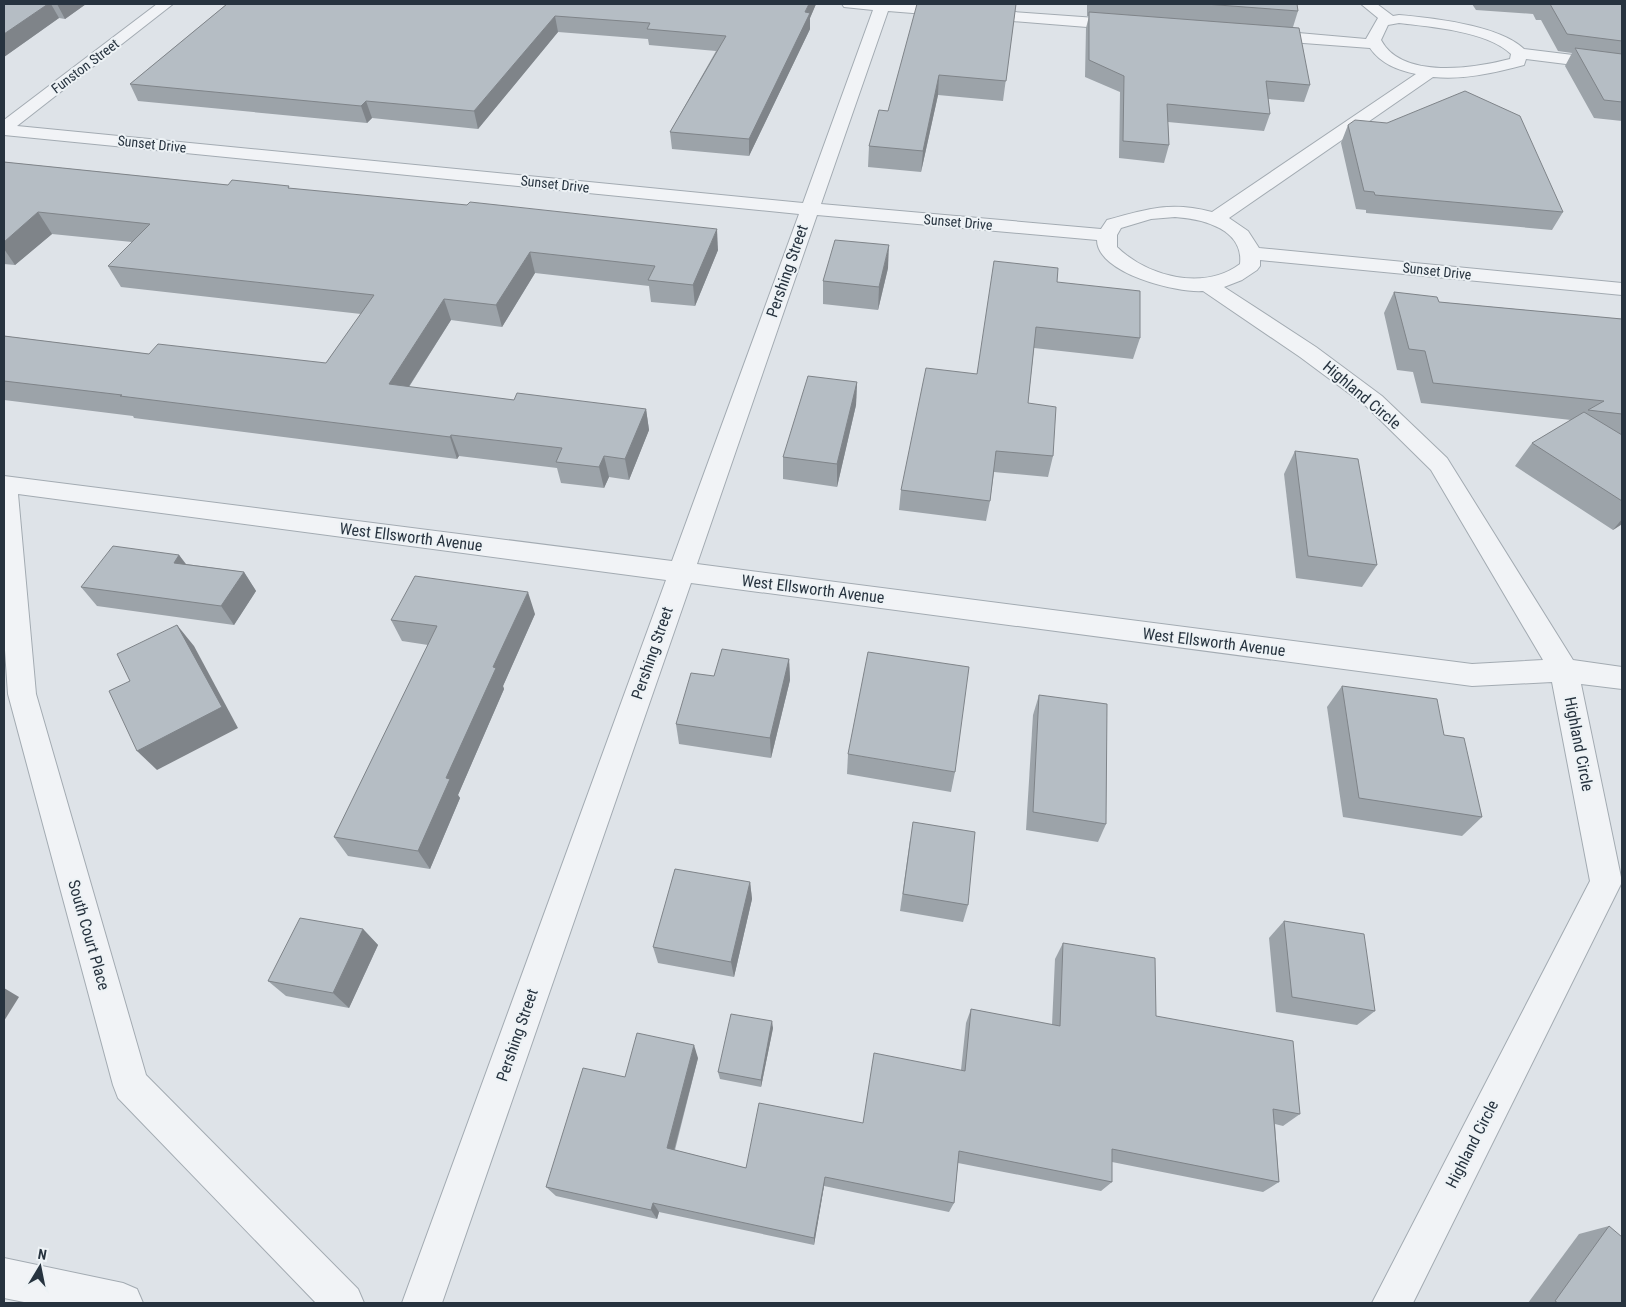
<svg xmlns="http://www.w3.org/2000/svg" width="1626" height="1307" viewBox="0 0 1626 1307" font-family="'Roboto Condensed',sans-serif">
<style>
.lines{fill:none;stroke-linecap:round;stroke-linejoin:round}
.minor-casing{stroke:#a3abb2;stroke-width:2}
.minor{fill:#f1f3f6;fill-rule:evenodd}
.wall{fill:#9ca3a9}
.shaded-wall{fill:#7f8489}
.building{fill:#b5bdc4;stroke:#7f8489}
.labels{text-anchor:middle;dominant-baseline:central;stroke-width:4;stroke-linejoin:round;paint-order:stroke}
.far-street-label{font-size:14px;fill:#27333f;stroke:#edf2f5}
.street-label{font-size:16px;fill:#27333f;stroke:#edf2f5}
</style>
<rect width="100%" height="100%" fill="#dee3e8"/>
<g class="lines">
<defs>
<g id="minor">
<path d="M157,4H173L17,126L803,203L873,10L844,7L842,4H903L1124,20L1129,22L1132,25L1129,28L1124,30L888,11L821,204L1101,229L1107,220C1148,209 1170,201 1212,212L1416,74C1398,70 1381,64 1370,48L1264,40L1259,38L1256,35L1259,32L1264,30L1366,39L1378,18L1361,4H1377L1393,16L1399,15C1433,18 1499,25 1524,49L1622,61V71L1526,59L1524,65C1494,73 1464,80 1433,77L1229,218L1248,231L1259,248L1622,283V295L1260,260V266L1257,270L1242,280L1224,287L1316,347L1382,396L1447,458L1573,660L1622,667V689L1581,684L1622,882L1413,1303H1372L1590,881L1552,682L1472,686L691,583L442,1303H402L666,580L18,494L36,694L146,1075L358,1289L364,1303H316L118,1098L113,1085L8,694L4,636V476L672,561L799,214L4,135V120ZM1399,23C1431,27 1487,31 1511,54L1510,59C1475,68 1402,80 1381,40L1388,25ZM817,215L1097,240C1097,273 1176,293 1203,291L1300,357L1366,406L1431,470L1543,660L1472,664L697,564ZM1175,217C1203,219 1244,229 1240,264C1204,291 1148,277 1117,247V235L1121,228L1151,219Z"/>
<path d="M4,1258L123,1283L137,1289L143,1303H29L4,1298Z"/>
</g>
</defs>
<use href="#minor" class="minor-casing"/>
<use href="#minor" class="minor"/>
</g>
<g class="wall">
<path d="M4,4H86L65,19L59,18L4,57Z"/>
<path d="M227,4H816L810,18V29L749,156L672,149L670,132L716,51L649,45L648,39L558,32L478,129L372,118L367,123L138,101L130,84Z"/>
<path d="M1016,4L1003,101L938,95L921,172L868,167L869,146L888,111Z"/>
<path d="M1087,4H1297L1298,11L1293,27L1310,85L1304,102L1268,99L1270,114L1264,131L1168,122L1169,145L1164,163L1119,158L1120,92L1085,77L1086,28L1089,16H1087Z"/>
<path d="M1472,4H1622V121L1594,118L1565,66L1572,53L1558,51L1541,20H1536L1533,14L1476,10Z"/>
<path d="M1348,125L1563,212L1552,230L1366,213V210L1356,209L1341,143Z"/>
<path d="M4,162L228,185L290,188L718,250L695,306L651,302L649,286L535,273L502,327L451,320L409,387L514,400L646,409L649,430L629,480L609,477L604,488L561,483L557,468L459,456L457,459L134,418L133,416L4,400V336L149,354L326,363L361,314L121,287L108,266L132,242L52,234L15,265L4,264Z"/>
<path d="M888,268L878,310L823,304V281Z"/>
<path d="M1057,282L1140,338L1133,359L1034,348L1028,403L1053,456L1048,477L994,472L990,501L986,521L899,510L901,490L977,374Z"/>
<path d="M1394,292L1439,302L1622,319V524L1613,530L1515,466L1532,443L1571,420L1421,403L1413,372L1397,370L1384,313Z"/>
<path d="M857,382L856,405L837,487L783,479V457Z"/>
<path d="M1295,451L1377,565L1362,587L1296,578L1284,474Z"/>
<path d="M179,555L186,564L244,572L256,591L234,625L97,606L81,587Z"/>
<path d="M535,614L503,686L504,689L458,795L460,798L430,869L348,856L334,837L428,645L402,641L391,620Z"/>
<path d="M789,659L790,680L771,758L679,744L676,724L714,676Z"/>
<path d="M1342,686L1444,735L1482,817L1462,836L1343,817L1327,707Z"/>
<path d="M1039,695L1106,824L1098,842L1026,830L1033,715Z"/>
<path d="M848,754L955,772L951,792L847,774Z"/>
<path d="M910,840L968,905L963,922L900,911Z"/>
<path d="M750,882L752,899L734,977L658,963L653,947Z"/>
<path d="M1284,921L1375,1011L1357,1025L1276,1012L1269,938Z"/>
<path d="M363,929L378,945L349,1008L286,996L268,981Z"/>
<path d="M1063,943L1156,1016L1300,1114L1283,1126L1275,1124L1279,1182L1263,1192L1112,1162V1182L1101,1191L958,1163L954,1203L949,1212L824,1186L814,1245L659,1212L657,1219L556,1196L546,1187L625,1077L698,1058L675,1150L746,1168L863,1123L961,1070L966,1023L971,1009L1052,1025L1055,959Z"/>
<path d="M773,1028L761,1087L720,1079L718,1072Z"/>
<path d="M1609,1226L1622,1303H1528L1579,1234Z"/>
</g>
<g class="shaded-wall">
<path d="M48,4H51L59,18L4,57V34Z"/>
<path d="M57,4H86L65,19Z"/>
<path d="M809,4H816L810,18V29L749,156V139Z"/>
<path d="M555,16L558,32L478,129L474,111Z"/>
<path d="M939,75L938,95L921,172L923,151Z"/>
<path d="M366,101L372,118L367,123L361,106Z"/>
<path d="M38,212L52,234L15,265L4,249V242Z"/>
<path d="M717,229L718,250L695,306L693,285Z"/>
<path d="M889,245L888,268L878,310L879,287Z"/>
<path d="M530,252L535,273L502,327L496,305Z"/>
<path d="M444,299L451,320L397,405L389,384Z"/>
<path d="M857,382L856,405L837,487V464Z"/>
<path d="M646,409L649,430L629,480L625,459Z"/>
<path d="M451,435L459,456L457,459L450,437Z"/>
<path d="M604,456L609,477L604,488L599,467Z"/>
<path d="M1622,519V524L1613,530Z"/>
<path d="M179,555L193,574L174,563Z"/>
<path d="M244,572L256,591L234,625L221,606Z"/>
<path d="M528,592L535,614L503,686L504,689L458,795L460,798L430,869L418,851L446,778L493,667Z"/>
<path d="M177,625L194,646L238,728L157,770L137,751Z"/>
<path d="M789,659L790,680L771,758L770,738Z"/>
<path d="M750,882L752,899L734,977L731,962Z"/>
<path d="M363,929L378,945L349,1008L333,993Z"/>
<path d="M4,988L19,997L4,1021Z"/>
<path d="M772,1021L773,1028L761,1087V1080Z"/>
<path d="M694,1045L698,1058L672,1158L667,1148Z"/>
<path d="M825,1177L824,1186L814,1245V1238Z"/>
<path d="M653,1203L659,1212L657,1219L651,1210Z"/>
</g>
<g class="building">
<path d="M4,4H48L4,34Z"/>
<path d="M227,4H809L805,12L810,13L749,139L670,132L726,36L647,29L650,23L555,16L474,111L366,101L361,106L130,84Z"/>
<path d="M917,4H1016L1006,81L939,75L923,151L869,146L879,110L888,111Z"/>
<path d="M1205,4H1297L1298,11Z"/>
<path d="M1550,4H1622V41L1567,34Z"/>
<path d="M1089,12L1299,28L1310,85L1266,81L1270,114L1167,104L1169,145L1123,141L1124,76L1089,60Z"/>
<path d="M1575,48L1622,54V102L1604,100Z"/>
<path d="M1465,91L1520,116L1563,212L1375,195L1374,192L1364,191L1348,125L1355,120L1387,123Z"/>
<path d="M4,162L228,185L232,180L289,186L288,188L467,205L470,202L717,229L693,285L648,280L655,266L530,252L496,305L444,299L389,384L514,400L517,393L646,409L625,459L604,456L599,467L556,462L562,448L451,435L450,437L120,396L122,395L4,381V336L149,354L158,344L326,363L374,295L108,266L150,224L38,212L4,242Z"/>
<path d="M835,240L889,245L879,287L823,281Z"/>
<path d="M994,261L1058,268L1057,282L1140,291V338L1036,327L1028,403L1056,407L1053,456L996,451L990,501L901,490L926,368L977,374Z"/>
<path d="M1394,292L1437,297L1439,302L1622,319V414L1588,410L1604,401L1433,383L1425,351L1409,349Z"/>
<path d="M808,376L857,382L837,464L783,457Z"/>
<path d="M1584,412L1622,435V501L1532,443Z"/>
<path d="M1295,451L1358,459L1377,565L1308,556Z"/>
<path d="M113,546L179,555L174,563L244,572L221,606L81,587Z"/>
<path d="M415,576L528,592L493,667L496,668L446,778L450,779L418,851L334,837L437,626L391,620Z"/>
<path d="M177,625L222,707L137,751L109,691L130,681L117,654Z"/>
<path d="M722,649L789,659L770,738L676,724L691,673L714,676Z"/>
<path d="M868,652L969,667L955,772L848,754Z"/>
<path d="M1342,686L1437,699L1444,735L1464,738L1482,817L1359,798Z"/>
<path d="M1039,695L1107,704L1106,824L1033,812Z"/>
<path d="M913,822L975,832L968,905L903,894Z"/>
<path d="M675,869L750,882L731,962L653,947Z"/>
<path d="M300,918L363,929L333,993L268,981Z"/>
<path d="M1284,921L1364,934L1375,1011L1292,997Z"/>
<path d="M1063,943L1155,958L1156,1016L1293,1041L1300,1114L1273,1109L1279,1182L1112,1149V1182L959,1151L954,1203L825,1177L814,1238L653,1203L651,1210L546,1187L583,1068L625,1077L637,1033L694,1045L667,1148L746,1168L759,1103L863,1123L874,1053L965,1071L971,1009L1060,1026Z"/>
<path d="M731,1014L772,1021L761,1080L718,1072Z"/>
<path d="M1609,1226L1622,1237V1303H1558L1555,1301Z"/>
</g>
<g class="labels">
<g class="far-street-label">
<text transform="translate(85 66) rotate(-37)">Funston Street</text>
<text transform="translate(152 144) rotate(6)">Sunset Drive</text>
<text transform="translate(555 184) rotate(6)">Sunset Drive</text>
<text transform="translate(958 222) rotate(5)">Sunset Drive</text>
<text transform="translate(1437 271) rotate(6)">Sunset Drive</text>
</g>
<g class="street-label">
<text transform="translate(787 271) rotate(-71)">Pershing Street</text>
<text transform="translate(1362 395) rotate(40)">Highland Circle</text>
<text transform="translate(411 537) rotate(7)">West Ellsworth Avenue</text>
<text transform="translate(813 589) rotate(7)">West Ellsworth Avenue</text>
<text transform="translate(1214 642) rotate(7)">West Ellsworth Avenue</text>
<text transform="translate(652 653) rotate(-71)">Pershing Street</text>
<text transform="translate(1579 744) rotate(79)">Highland Circle</text>
<text transform="translate(89 935) rotate(74)">South Court Place</text>
<text transform="translate(517 1035) rotate(-71)">Pershing Street</text>
<text transform="translate(1472 1144) rotate(-63)">Highland Circle</text>
</g>
</g>
<rect width="1626" height="1307" fill="none" stroke="#27333f" stroke-width="10"/>
<g transform="translate(40 1267) rotate(10)" stroke="#edf2f5" stroke-width="4" paint-order="stroke">
<path d="M0-4L9 19L0 12L-9 19Z" fill="#27333f"/>
<text y="-8" font-size="14" font-weight="bold" text-anchor="middle" fill="#27333f">N</text>
</g>
</svg>
